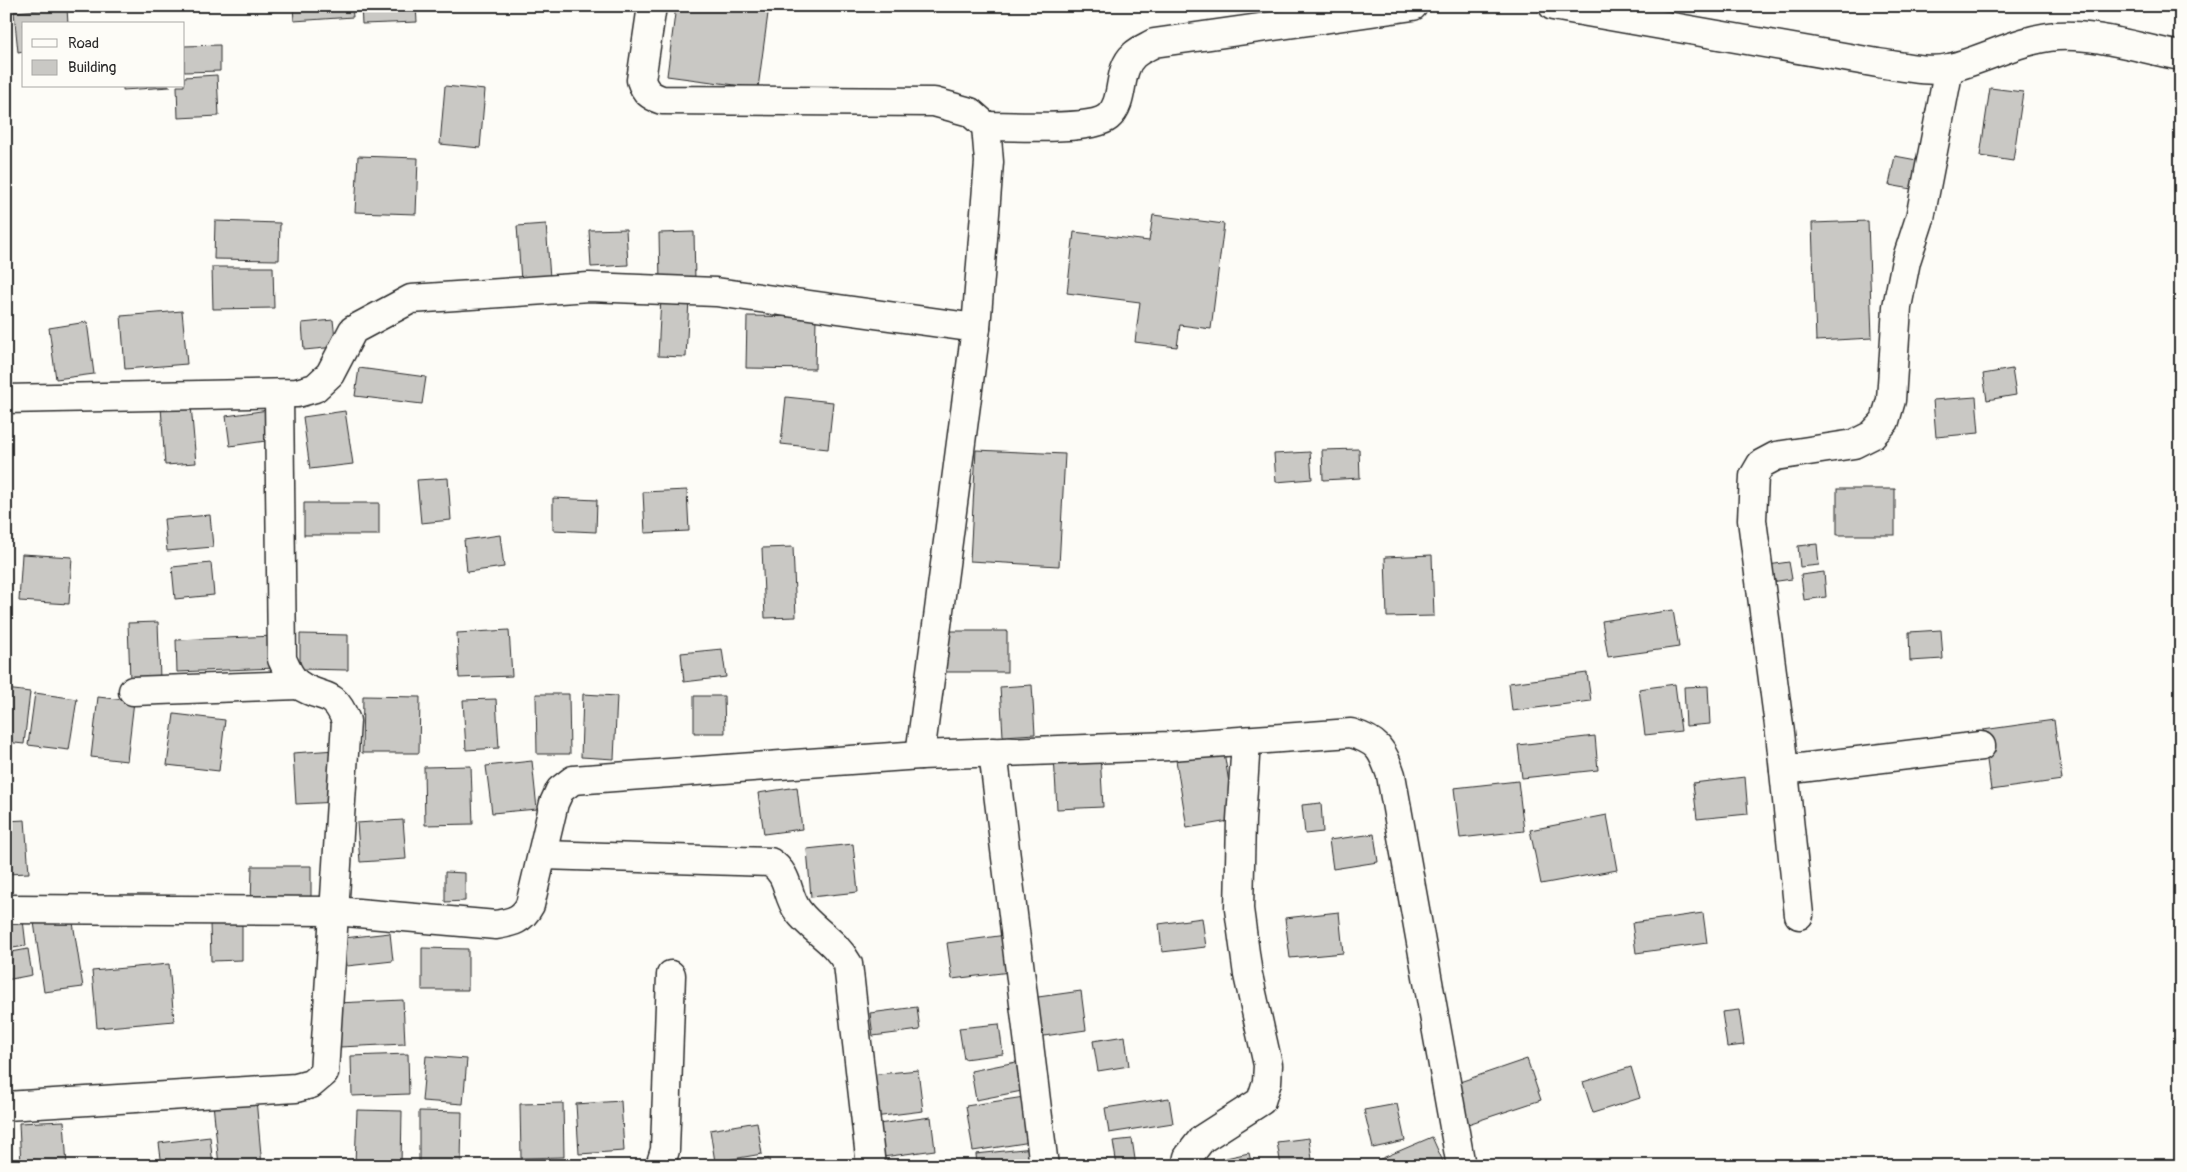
<svg xmlns="http://www.w3.org/2000/svg" width="2187" height="1172" viewBox="0 0 2187 1172" font-family="Pangolin,sans-serif">
<style>
.building{fill:#c9c8c4;stroke:#2b2b2b}
.lines{fill:none;stroke-linecap:round;stroke-linejoin:round}
.minor-casing{stroke:#2b2b2b;stroke-width:31}
.minor{stroke:#fdfcf7;stroke-width:28}
</style>
<rect width="100%" height="100%" fill="#fdfcf7"/>
<filter id="ink" filterUnits="userSpaceOnUse"><feTurbulence type="fractalNoise" baseFrequency=".02" numOctaves="2"/><feDisplacementMap in="SourceGraphic" scale="10" xChannelSelector="R" yChannelSelector="G"/><feConvolveMatrix kernelMatrix="1 2 1 2 8 2 1 2 1" color-interpolation-filters="sRGB"/></filter>
<g filter="url(#ink)">
<g class="building">
<path d="M293,6H352L353,17L294,21Z"/>
<path d="M361,6H416L417,22L362,24Z"/>
<path d="M676,6H769L758,88L667,76Z"/>
<path d="M67,8L68,24H24V51L18,52L14,12Z"/>
<path d="M220,45V71L184,72V46Z"/>
<path d="M217,75L219,116L178,118L177,86H184V77Z"/>
<path d="M123,86H170V87L123,90Z"/>
<path d="M445,86L485,90L480,148L440,144Z"/>
<path d="M1990,88L2023,92L2013,161L1980,156Z"/>
<path d="M358,156L418,158L416,214L355,212Z"/>
<path d="M1895,156L1922,161L1917,190L1889,185Z"/>
<path d="M1153,215L1224,224L1211,329L1180,325L1177,347L1135,342L1140,302L1067,293L1074,232L1149,241Z"/>
<path d="M215,221L280,223L279,260L214,259Z"/>
<path d="M1868,221L1872,338L1816,341L1812,223Z"/>
<path d="M546,224L550,278L521,281L517,226Z"/>
<path d="M626,229L628,265L591,267L589,230Z"/>
<path d="M694,232L695,282L660,283L659,233Z"/>
<path d="M212,267H273L274,308L213,309Z"/>
<path d="M661,297L689,299L686,357L658,356Z"/>
<path d="M182,311L187,364L125,369L121,316Z"/>
<path d="M747,316L816,317L815,369L746,368Z"/>
<path d="M333,320L336,347L304,350L302,323Z"/>
<path d="M87,322L94,374L56,379L49,328Z"/>
<path d="M359,368L426,377L422,404L355,396Z"/>
<path d="M2012,369L2016,395L1987,400L1983,374Z"/>
<path d="M786,397L833,402L828,449L781,444Z"/>
<path d="M1976,397L1979,433L1936,437L1933,400Z"/>
<path d="M191,405L196,463L165,465L161,407Z"/>
<path d="M268,410L273,440L230,446L226,416Z"/>
<path d="M345,411L353,464L310,469L303,417Z"/>
<path d="M1359,449L1360,478L1323,480L1322,450Z"/>
<path d="M976,450L1065,454L1059,566L970,561Z"/>
<path d="M1310,452L1312,479L1276,482L1274,454Z"/>
<path d="M448,478L451,520L421,523L417,480Z"/>
<rect x="1837" y="489" width="58" height="46"/>
<path d="M687,490L689,531L645,533L643,492Z"/>
<path d="M553,498L597,500L596,532L553,530Z"/>
<rect x="304" y="503" width="75" height="32"/>
<path d="M210,515L213,547L167,551L164,519Z"/>
<path d="M500,535L504,567L467,572L464,540Z"/>
<path d="M1817,544L1819,565L1800,567L1798,546Z"/>
<path d="M793,547L796,617L765,618L762,548Z"/>
<path d="M22,554L72,557L69,604L19,601Z"/>
<path d="M1432,555L1434,616L1387,617L1385,557Z"/>
<path d="M1789,562L1792,579L1764,583L1761,566Z"/>
<path d="M211,563L214,595L175,599L172,567Z"/>
<path d="M1824,572L1826,597L1804,600L1801,575Z"/>
<path d="M1673,610L1679,647L1608,657L1602,621Z"/>
<path d="M158,622L160,679L130,680L128,623Z"/>
<path d="M509,630L512,676L459,678L457,633Z"/>
<path d="M1941,630L1943,659L1910,661L1909,632Z"/>
<rect x="945" y="631" width="62" height="41"/>
<path d="M300,634L348,635V670L300,669Z"/>
<path d="M275,636L276,668L177,672L176,640Z"/>
<path d="M722,649L726,677L684,682L681,653Z"/>
<path d="M1587,673L1591,701L1512,711L1509,683Z"/>
<path d="M1675,684L1681,731L1645,735L1639,689Z"/>
<path d="M1032,685L1035,734L1003,736L1000,687Z"/>
<path d="M1708,686L1710,724L1686,726L1684,687Z"/>
<path d="M6,689L30,692L24,744L6,742Z"/>
<path d="M35,693L77,699L69,750L28,745Z"/>
<path d="M536,694H569L570,754H537Z"/>
<path d="M583,694L617,696L614,759L581,757Z"/>
<path d="M363,696L420,697L419,753H362Z"/>
<path d="M694,696H724L725,733H694Z"/>
<path d="M98,697L134,701L127,761L91,757Z"/>
<path d="M496,699L499,748L466,750L463,700Z"/>
<path d="M174,714L225,720L219,771L167,765Z"/>
<path d="M2054,720L2062,780L1991,790L1983,730Z"/>
<path d="M1595,736L1598,770L1522,778L1518,745Z"/>
<path d="M335,750L339,802L296,804L293,753Z"/>
<path d="M1224,752L1235,820L1187,828L1176,760Z"/>
<path d="M1100,754L1103,807L1057,809L1054,756Z"/>
<path d="M532,761L537,809L492,813L486,766Z"/>
<path d="M471,766L473,824L425,825L424,767Z"/>
<path d="M1745,777L1748,814L1697,819L1693,783Z"/>
<path d="M1518,781L1524,831L1460,838L1454,788Z"/>
<path d="M797,787L802,829L764,834L758,793Z"/>
<path d="M1321,803L1323,832L1305,834L1302,805Z"/>
<path d="M1607,815L1617,870L1541,884L1530,830Z"/>
<path d="M25,820L29,873L6,874V821Z"/>
<path d="M403,820L406,859L360,862L357,823Z"/>
<path d="M1374,834L1378,862L1333,869L1329,840Z"/>
<path d="M853,844L858,892L811,897L807,849Z"/>
<path d="M252,866H311V907H251Z"/>
<path d="M445,872L465,873V901L445,902Z"/>
<path d="M22,911L26,946L6,949V913Z"/>
<path d="M1339,912L1343,953L1290,958L1285,918Z"/>
<path d="M1703,913L1707,943L1636,953L1632,923Z"/>
<path d="M72,916L83,987L44,992L34,922Z"/>
<path d="M1202,918L1206,947L1162,952L1159,924Z"/>
<path d="M210,923H242V960L211,961Z"/>
<path d="M390,933L393,961L347,966L344,938Z"/>
<path d="M1006,935L1010,972L952,979L947,943Z"/>
<path d="M422,948L468,949V990H422Z"/>
<path d="M28,949L32,975L6,980V953Z"/>
<path d="M169,964L174,1021L97,1028L92,971Z"/>
<path d="M1081,991L1086,1030L1037,1037L1031,998Z"/>
<path d="M403,1000L405,1044L339,1047L337,1003Z"/>
<path d="M917,1007L920,1030L873,1036L870,1013Z"/>
<path d="M1739,1010L1744,1045L1727,1047L1722,1012Z"/>
<path d="M999,1024L1003,1054L964,1059L959,1028Z"/>
<path d="M1125,1036L1129,1066L1098,1071L1093,1041Z"/>
<path d="M408,1054L409,1094L352,1096L351,1056Z"/>
<path d="M426,1056L467,1059L463,1104L422,1101Z"/>
<path d="M1527,1059L1541,1100L1465,1125L1451,1085Z"/>
<path d="M1016,1062L1022,1091L976,1100L971,1071Z"/>
<path d="M1631,1067L1640,1098L1593,1113L1583,1082Z"/>
<path d="M918,1070L923,1111L874,1117L869,1075Z"/>
<path d="M1024,1097L1031,1142L973,1151L966,1106Z"/>
<path d="M1169,1098L1173,1123L1109,1133L1105,1108Z"/>
<path d="M256,1099L262,1166H219L213,1103Z"/>
<path d="M621,1101L624,1151L579,1154L576,1104Z"/>
<path d="M563,1103L564,1157L521,1158L520,1104Z"/>
<path d="M1397,1104L1405,1141L1373,1148L1364,1110Z"/>
<path d="M357,1110L402,1111L401,1165L355,1164Z"/>
<path d="M419,1111L462,1112L461,1163L419,1162Z"/>
<path d="M931,1117L935,1150L883,1157L878,1124Z"/>
<path d="M64,1121L67,1166H21L19,1123Z"/>
<path d="M757,1122L762,1154L715,1162L710,1130Z"/>
<path d="M210,1137L213,1166H162L159,1143Z"/>
<path d="M1432,1137L1445,1166H1381L1378,1160Z"/>
<path d="M1309,1138L1313,1166H1281L1277,1142Z"/>
<path d="M1132,1139L1136,1166H1117L1113,1141Z"/>
<path d="M1033,1148L1035,1166H977L976,1154Z"/>
<path d="M1249,1153L1252,1166H1222L1221,1159Z"/>
<path d="M769,1159L770,1166H735Z"/>
</g>
<g class="lines">
<defs>
<g id="minor">
<path d="M652,6L641,80C645,92 650,96 662,100L934,102L970,112L986,126L989,162L976,328"/>
<path d="M1553,6L1878,63C1901,66 1928,73 1950,68C1986,59 2020,39 2057,36C2095,33 2142,49 2181,56"/>
<path d="M986,126C1010,126 1091,131 1108,117C1126,102 1116,71 1134,55C1139,50 1147,47 1154,43L1413,6"/>
<path d="M6,399L297,393L315,388L330,374L353,330L411,299L589,287L716,292L976,328L920,755L1170,746L1351,733C1378,741 1382,749 1391,775L1461,1166"/>
<path d="M133,691L299,685"/>
<path d="M993,752L1044,1166"/>
<path d="M1784,770L1981,746"/>
<path d="M542,855L770,862C791,876 785,894 798,911C814,932 834,939 848,964L871,1166"/>
<path d="M6,909L335,911L496,925C513,922 522,920 530,905L554,803L560,790L573,780L920,755"/>
<path d="M1799,915L1780,733L1752,520L1754,476L1761,464L1776,456L1854,444L1872,435L1885,421L1891,400L1897,307L1906,261L1920,218L1949,68"/>
<path d="M6,1106L296,1088L311,1084L324,1073L346,721C333,688 323,701 299,685C291,680 286,668 282,659L279,395"/>
<path d="M660,1166L665,1150L671,975"/>
<path d="M1186,1166L1188,1157L1202,1139L1261,1101L1267,1082L1268,1065L1248,975L1239,909L1241,820L1246,741"/>
</g>
</defs>
<use href="#minor" class="minor-casing"/>
<use href="#minor" class="minor"/>
</g>
</g>
<rect width="2187" height="1172" fill="none" stroke="#fdfcf7" stroke-width="25"/>
<rect x="12" y="12" width="2162" height="1147" fill="none" stroke="#2b2b2b" stroke-width="2" filter="url(#ink)"/>
<rect x="22" y="22" width="162" height="65" fill="#fdfcf7" stroke="#a9a8a5"/>
<rect x="32" y="39" width="25" height="8" fill="#fdfcf7" stroke="#a9a8a5"/>
<text x="68" y="48" font-size="15" fill="#2b2b2b">Road</text>
<rect x="32" y="60" width="25" height="15" fill="#c9c8c4" stroke="#a9a8a5"/>
<text x="68" y="72" font-size="15" fill="#2b2b2b">Building</text>
</svg>
